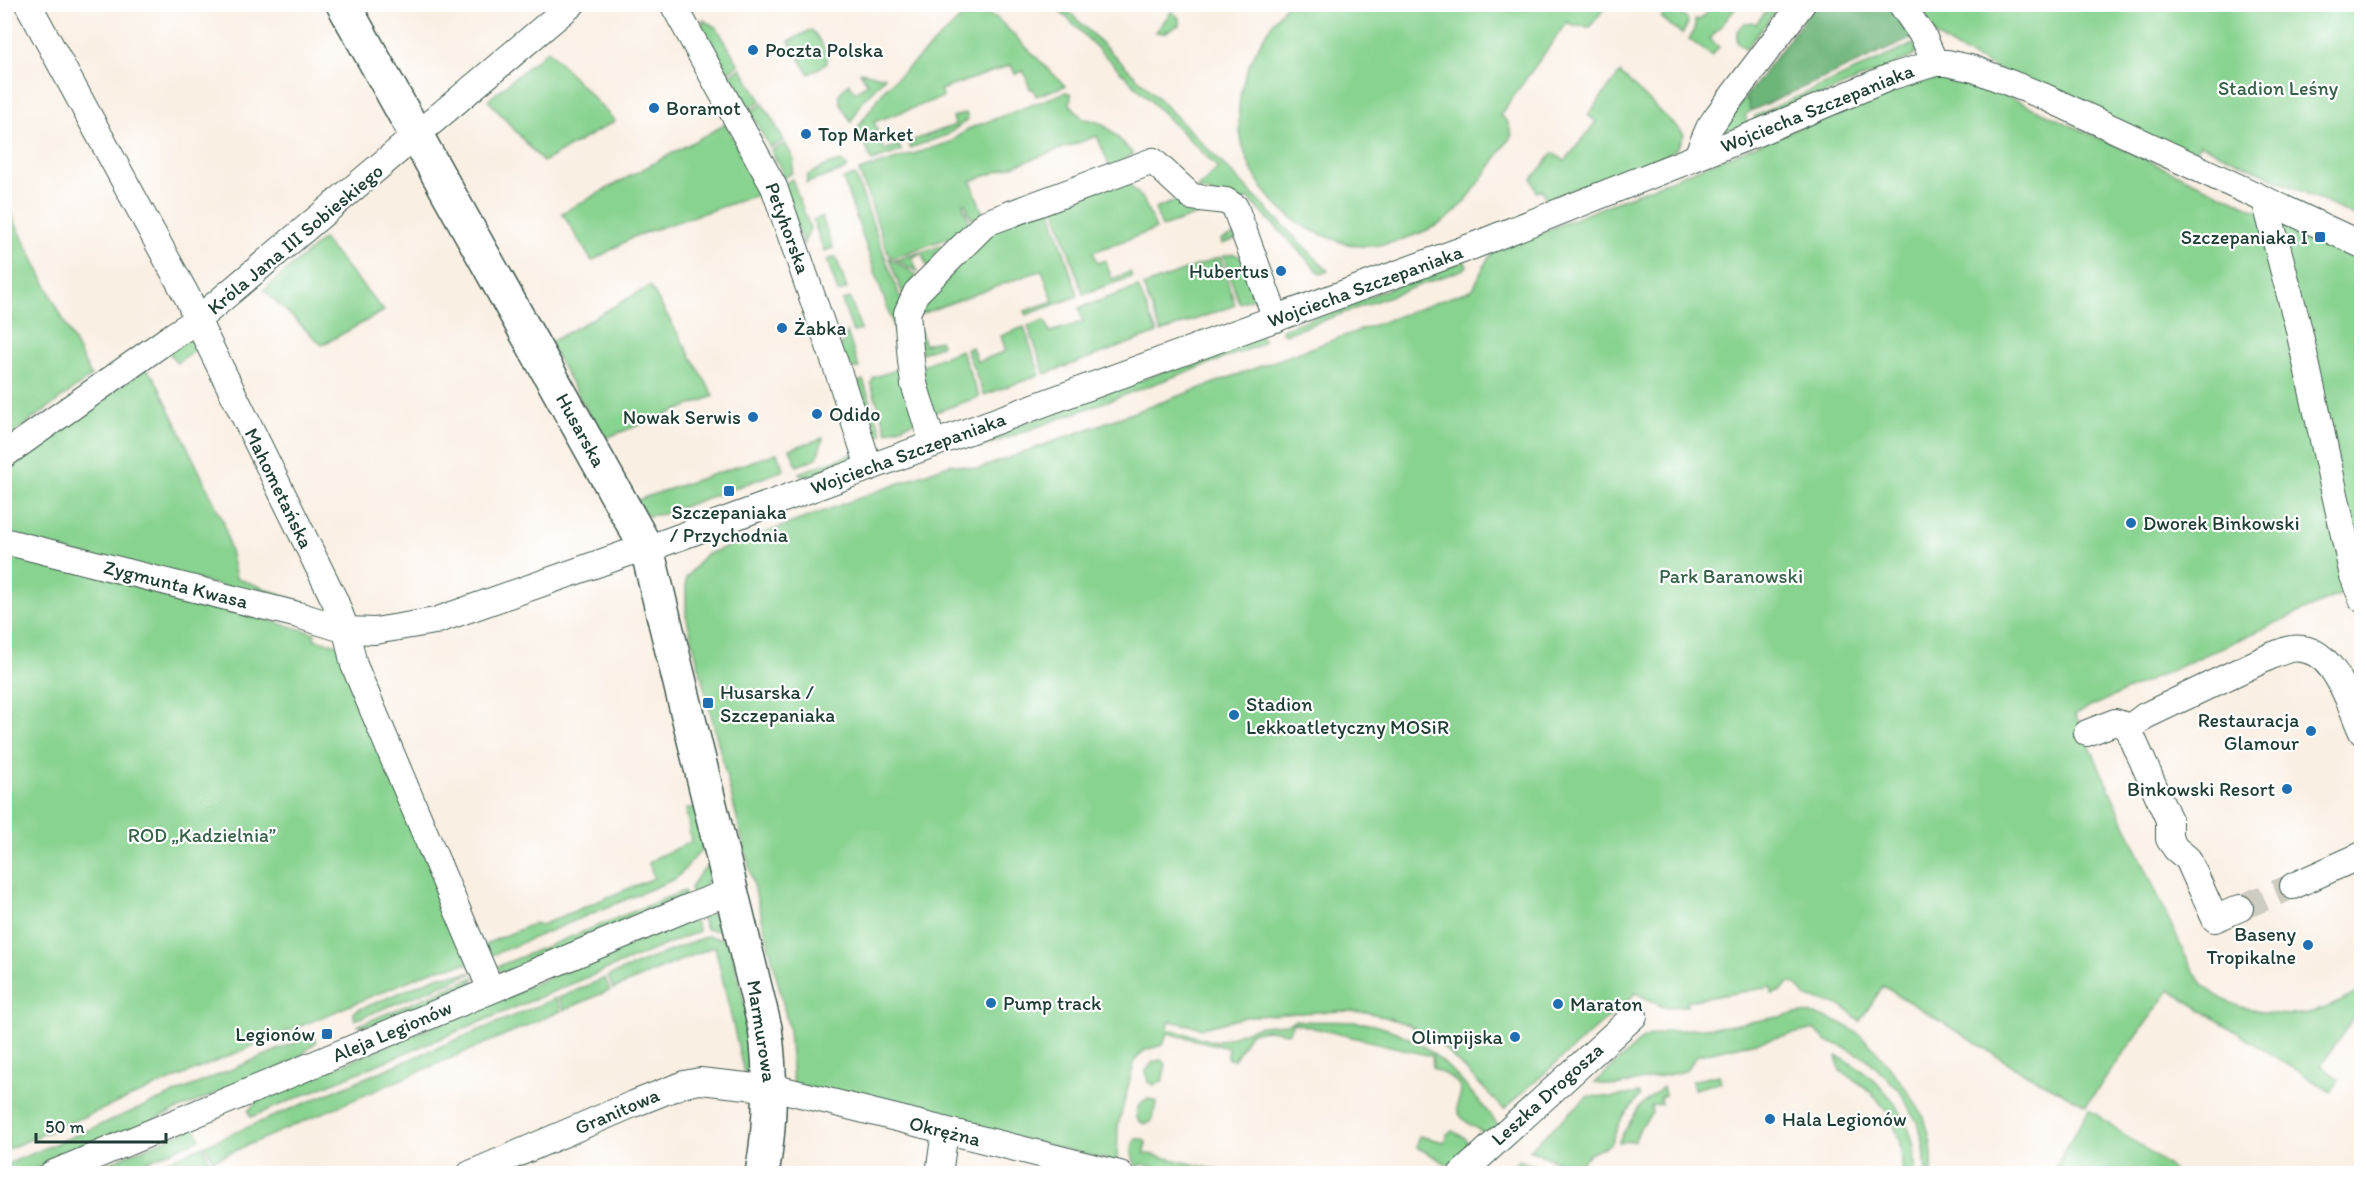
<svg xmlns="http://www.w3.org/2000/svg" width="2366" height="1178" viewBox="0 0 2366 1178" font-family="Itim,sans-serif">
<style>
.green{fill:#88d390;stroke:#548862;stroke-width:1.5}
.forest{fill:#6eb57a;stroke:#467957;stroke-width:1.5}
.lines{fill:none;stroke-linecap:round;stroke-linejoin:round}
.minor-tunnel{stroke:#cecbc0;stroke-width:26;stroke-dasharray:26 13;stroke-linecap:butt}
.minor-casing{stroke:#40584e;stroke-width:28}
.major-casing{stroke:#40584e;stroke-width:36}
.minor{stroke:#fff;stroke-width:26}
.major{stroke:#fff;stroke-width:33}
.poi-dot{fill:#1f6fb2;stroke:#fff;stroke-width:2}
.labels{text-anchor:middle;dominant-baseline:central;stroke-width:4.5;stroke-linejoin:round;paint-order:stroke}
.poi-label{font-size:20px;fill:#1f3d34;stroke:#fff;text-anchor:start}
.park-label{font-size:20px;fill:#39624b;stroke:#fff}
.street-label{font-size:20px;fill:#1f3d34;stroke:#fff}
</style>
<rect width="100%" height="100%" fill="#fff"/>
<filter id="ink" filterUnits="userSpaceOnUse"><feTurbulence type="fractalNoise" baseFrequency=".0167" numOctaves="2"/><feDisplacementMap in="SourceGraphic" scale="12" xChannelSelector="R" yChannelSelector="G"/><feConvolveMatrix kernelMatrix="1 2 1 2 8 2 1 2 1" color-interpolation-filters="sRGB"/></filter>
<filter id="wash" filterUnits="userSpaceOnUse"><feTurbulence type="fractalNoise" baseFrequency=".008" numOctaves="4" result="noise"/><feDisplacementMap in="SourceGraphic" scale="24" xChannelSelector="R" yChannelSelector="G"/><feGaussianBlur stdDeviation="1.35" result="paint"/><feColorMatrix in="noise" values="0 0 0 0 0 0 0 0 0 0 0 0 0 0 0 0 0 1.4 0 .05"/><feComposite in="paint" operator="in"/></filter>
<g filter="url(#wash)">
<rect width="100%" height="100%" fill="#faefe3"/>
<g class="green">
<path d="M1054,5H1062L1154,94L1328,271L1321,274L1248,198L1241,202L1197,189L1218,168Z"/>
<path d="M1286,5V4L1607,5L1590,27L1574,26L1567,22L1500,115L1507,121L1512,135C1494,160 1468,205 1444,221C1425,233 1384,248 1362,246C1351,246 1341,242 1331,238C1275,220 1236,167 1239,107C1241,69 1264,34 1286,5Z"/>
<path d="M1712,5L1721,6L1731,5L1736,8L1710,39L1719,47L1712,56L1689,39L1695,30V20L1701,19Z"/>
<path d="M1771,5H1780L1746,49L1737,42V31L1743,24L1753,22L1756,24Z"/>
<path d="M1911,5H2361V219L2200,144L2192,160L1968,55C1937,39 1930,32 1911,5Z"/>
<path d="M974,6L997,18L1065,86L1036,96L1033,88L1030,89L1024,71L1015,74L1011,65L940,90L943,97L874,122L884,150L899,145L901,151L872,161L858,127L884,90Z"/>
<path d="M1669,7L1687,18L1688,24L1682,34L1661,18Z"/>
<path d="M1172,11L1179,18V25L1164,33L1156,32Z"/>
<path d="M703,20L717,28L739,65L728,72L719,56C705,51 699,34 703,20Z"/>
<path d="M811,30C819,37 828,52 827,63L809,74L789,41Z"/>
<path d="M1916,43V52L1912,57L1754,124L1755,116Z"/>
<path d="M548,50L615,121L543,162L488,100Z"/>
<path d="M741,68L761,101L748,109L730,75Z"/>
<path d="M860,72L885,77L863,101L851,122L841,105L839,94L849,83L855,92L868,84Z"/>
<path d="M1620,73L1684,134C1680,145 1677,150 1667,155L1546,200L1543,190L1536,192L1532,179L1553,153L1565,161L1596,122L1588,115Z"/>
<path d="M1940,78L1983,85L2361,258V588L2331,598L2075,714L2184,953C2190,965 2196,977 2206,987C2231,1011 2287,1021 2320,1010C2334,1006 2348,997 2361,991V1007L2321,1065L2339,1080L2331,1092L2170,990L2086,1105L2023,1072L1883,986L1860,1021C1836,999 1835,1004 1806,997L1796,984L1788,983L1781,991L1772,994L1771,987L1687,1001V1006L1663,1007L1636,993L1504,1109L1439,1043L1407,1024L1385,1017L1367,1012L1344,1011L1297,1013L1245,1017L1203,1028L1170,1021L1167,1029L1217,1042L1260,1026L1287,1024L1296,1020C1318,1024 1341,1019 1364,1023C1420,1033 1447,1063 1482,1105C1488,1112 1493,1119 1499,1126L1489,1134C1479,1131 1457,1119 1457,1107C1457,1100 1463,1095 1460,1088C1456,1077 1442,1074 1433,1068L1432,1056L1293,1023L1288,1033L1267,1030L1250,1033L1234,1060L1228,1059V1048L1168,1033L1162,1045L1145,1050L1135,1060L1118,1126L1117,1162L793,1084L789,1030L780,990L686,615V578L705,555L951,464L978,469L1473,289L1487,260L1495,251L1897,88Z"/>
<path d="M1066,92L1071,94L1070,104L1083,119C1106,119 1118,139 1133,154L1104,172L1109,165L1097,136L971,181L983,214L971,219L965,202L963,204L970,225L965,232L895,257H891L888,253L859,171L951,142L968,129Z"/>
<path d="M1746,96L1751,111L1745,115L1748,126L1725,134L1728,122Z"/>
<path d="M763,104L784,140L770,148L750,111Z"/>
<path d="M966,113L968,119L947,135L910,148L909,142L955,125L953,117Z"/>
<path d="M726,124L760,194L635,236L592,261L562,213Z"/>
<path d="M785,143L794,160L792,173L780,180L782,170L771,151Z"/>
<path d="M841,161L848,167L845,170L806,183L808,175L827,165Z"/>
<path d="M855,175L902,303L900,345L843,179Z"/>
<path d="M1123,178L1143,199L1156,229L1093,252L1097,263L1105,260L1112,279L1130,272L1132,277L1083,294L1053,204Z"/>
<path d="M792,179L810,228L803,245L783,185Z"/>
<path d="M4,200L91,376L14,433L4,426Z"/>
<path d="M1177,200C1195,215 1212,199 1229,203L1243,237L1222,244L1221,240L1238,233L1228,204L1162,227L1155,209Z"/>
<path d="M1049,205L1078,296L1026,315L1025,311L1053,301L1042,270L915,316L925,345L940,340L942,345L922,353L912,316L991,225Z"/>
<path d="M822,217L833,248L824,251L813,220Z"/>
<path d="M323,239L384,311L322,345L264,290Z"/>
<path d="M957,241L941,257L938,253L933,255L938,260L928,269L922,253L912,257L917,271L896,260Z"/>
<path d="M1234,254L1240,256L1262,295L1239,303L1223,256Z"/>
<path d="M836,257L847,289L838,292L827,260Z"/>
<path d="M1220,257L1235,305L1161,332L1143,286Z"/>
<path d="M889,258L915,274L916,277L904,297Z"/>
<path d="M1464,261L1467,266L1464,269L1286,334L1282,332V329Z"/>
<path d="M650,286L714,396L603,439L549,343Z"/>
<path d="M1138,287L1157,333L1045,374L1028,326L1045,320L1050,332L1083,322L1079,308Z"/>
<path d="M850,298L861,330L853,332L842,301Z"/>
<path d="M1024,327L1040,375L984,395L966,349L972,347L977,362L1006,351L1001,336Z"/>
<path d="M847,332L859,368L847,369L839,350Z"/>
<path d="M1260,336L1264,341L1255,347L982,447L974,448L966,445Z"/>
<path d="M191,337L200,346L177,363L168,351Z"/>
<path d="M961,350L979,397L930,414L921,370L925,364Z"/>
<path d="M146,369L155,379L224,523L236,578L318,608L5,537L4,466Z"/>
<path d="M896,370L904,374L919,420L887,432L871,384L874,377Z"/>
<path d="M863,380L882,434L871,438L855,388L858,382Z"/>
<path d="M823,438L817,458L797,466L790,449Z"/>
<path d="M777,453L784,470L663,514L648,516L642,511L637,500Z"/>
<path d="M855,453L852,460L807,479L799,473Z"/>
<path d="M5,548L315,633L314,639L338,645L471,963L434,970L5,1150Z"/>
<path d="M696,807L706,848C691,856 688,869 675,879L485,958V946L488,943L535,923L541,925L654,878L649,863L657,857L691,842L686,809Z"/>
<path d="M710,864C712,881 706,885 693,895L690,890C695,879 700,871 710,864Z"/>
<path d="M684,891L686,896L505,972L491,969Z"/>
<path d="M700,914H711L727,923L728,932L706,929Z"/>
<path d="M693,917L699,931L251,1117L248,1111L258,1100Z"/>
<path d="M707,936L729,940L750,1026L755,1078L744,1073L715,946L613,989L608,976Z"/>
<path d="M472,973L355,1020L353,1012L440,976Z"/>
<path d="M475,977L468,987L375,1026H357Z"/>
<path d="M605,978L610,990L564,1010L559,998Z"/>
<path d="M556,998L561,1011L213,1160L205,1145Z"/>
<path d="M1801,1013C1820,1015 1837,1019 1853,1030C1875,1045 1916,1098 1926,1124C1931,1139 1933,1158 1932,1173H1926L1924,1146L1919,1126L1899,1090L1866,1058L1839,1045L1827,1042L1815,1029L1698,1055L1685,1071L1616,1086L1595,1083L1644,1037L1669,1031L1727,1026Z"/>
<path d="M313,1035L316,1042L295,1061L25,1173L5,1174V1165Z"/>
<path d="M1837,1056C1882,1078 1919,1120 1915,1173H1902C1904,1127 1881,1092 1840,1071Z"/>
<path d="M1161,1060L1166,1064L1162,1082L1154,1085L1148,1082L1146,1071L1153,1062Z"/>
<path d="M1719,1075L1721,1082L1694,1089L1692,1081Z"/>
<path d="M1663,1087L1665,1095L1660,1097L1661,1104L1651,1106L1652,1113L1641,1126L1634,1141L1618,1142L1639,1107Z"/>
<path d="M1639,1093L1640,1096L1622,1118L1610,1144L1589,1154L1576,1169L1529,1150L1588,1096L1612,1097Z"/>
<path d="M1149,1099L1156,1102V1105L1151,1122L1144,1124L1138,1120C1134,1110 1139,1101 1149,1099Z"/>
<path d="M2089,1109L2178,1173H2052Z"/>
<path d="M195,1127L200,1139L119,1173L82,1174Z"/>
<path d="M1452,1131L1464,1137L1471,1147L1466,1156L1455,1164L1445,1163L1417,1147L1419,1136L1444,1142L1447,1134Z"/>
<path d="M1136,1139H1143L1146,1142L1145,1153L1230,1173H1177L1141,1164L1139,1169C1132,1161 1129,1148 1136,1139Z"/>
<path d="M203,1146L209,1161L180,1173H138Z"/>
<path d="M1519,1160L1554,1173H1504Z"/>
</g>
<path class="forest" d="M1815,5H1893L1913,38L1751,111L1746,96Z"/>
</g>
<g filter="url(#ink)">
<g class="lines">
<path class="minor-tunnel" d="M2240,908L2293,886"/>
<defs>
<g id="minor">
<path d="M28,4L189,300L197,320L335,601L346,630L354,665L491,990"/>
<path d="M673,4L774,187L841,380L869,467"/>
<path d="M1901,4L1923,36L1935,63"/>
<path d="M1697,156L1709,128L1718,115L1802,4"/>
<path d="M2265,200L2298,326L2353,576L2362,599"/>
<path d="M933,444L914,384L911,361L907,313L916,293L986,223L1153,161L1192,197L1226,201L1235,207L1276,319"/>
<path d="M4,455L171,337L197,320L572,4"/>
<path d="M4,541L298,615L346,630L375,631L435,621L631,552L647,549L1473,246L1755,134L1890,77L1935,63H1947L1974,69L2043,96L2362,245"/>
<path d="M2087,733L2115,722L2132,728"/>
<path d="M2293,886L2362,855"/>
<path d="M2240,908L2215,919L2188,859L2176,849L2169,839V820L2131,735L2133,725L2145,716L2273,655C2279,653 2285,650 2291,649C2334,643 2348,702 2362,732"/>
<path d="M52,1174L692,906L732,891"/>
<path d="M470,1174L631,1105L684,1084L700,1081L784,1090L1120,1174"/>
<path d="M939,1174L945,1131"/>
<path d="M1461,1174L1634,1016"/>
</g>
<path id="major" d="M343,4L647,549L765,1028C772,1078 771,1124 762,1174"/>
</defs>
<use href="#minor" class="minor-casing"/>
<use href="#major" class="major-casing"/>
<use href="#minor" class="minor"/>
<use href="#major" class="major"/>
</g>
</g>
<g class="poi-dot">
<circle cx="753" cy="50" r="6"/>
<circle cx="654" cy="108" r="6"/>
<circle cx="806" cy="134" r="6"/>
<rect x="2314" y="231" width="12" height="12" rx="3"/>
<circle cx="1281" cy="271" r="6"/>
<circle cx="782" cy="328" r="6"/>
<circle cx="817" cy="414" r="6"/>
<circle cx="753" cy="417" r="6"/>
<rect x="723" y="485" width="12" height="12" rx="3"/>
<circle cx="2131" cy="523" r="6"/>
<rect x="702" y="697" width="12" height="12" rx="3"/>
<circle cx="1234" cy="715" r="6"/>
<circle cx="2311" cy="731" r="6"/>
<circle cx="2287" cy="789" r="6"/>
<circle cx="2308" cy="945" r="6"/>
<circle cx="991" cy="1003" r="6"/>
<circle cx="1558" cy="1004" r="6"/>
<rect x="321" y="1028" width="12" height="12" rx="3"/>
<circle cx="1515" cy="1037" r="6"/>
<circle cx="1770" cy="1119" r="6"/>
</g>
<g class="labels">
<g class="poi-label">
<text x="765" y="50">Poczta Polska</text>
<text x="666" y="108">Boramot</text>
<text x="818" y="134">Top Market</text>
<text x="2308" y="237" text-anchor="end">Szczepaniaka I</text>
<text x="1269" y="271" text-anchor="end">Hubertus</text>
<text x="794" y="328">Żabka</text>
<text x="829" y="414">Odido</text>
<text x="741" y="417" text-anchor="end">Nowak Serwis</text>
<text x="729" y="512" text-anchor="middle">Szczepaniaka<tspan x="729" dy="23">/ Przychodnia</tspan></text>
<text x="2143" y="523">Dworek Binkowski</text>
<text x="720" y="692">Husarska /<tspan x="720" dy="23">Szczepaniaka</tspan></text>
<text x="1246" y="704">Stadion<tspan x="1246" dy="23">Lekkoatletyczny MOSiR</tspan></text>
<text x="2299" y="720" text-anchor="end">Restauracja<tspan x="2299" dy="23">Glamour</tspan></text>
<text x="2275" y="789" text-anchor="end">Binkowski Resort</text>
<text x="2296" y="934" text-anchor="end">Baseny<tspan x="2296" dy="23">Tropikalne</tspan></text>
<text x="1003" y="1003">Pump track</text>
<text x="1570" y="1004">Maraton</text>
<text x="315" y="1034" text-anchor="end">Legionów</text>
<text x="1503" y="1037" text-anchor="end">Olimpijska</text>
<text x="1782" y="1119">Hala Legionów</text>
</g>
<g class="park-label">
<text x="2278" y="88">Stadion Leśny</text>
<text x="1731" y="576">Park Baranowski</text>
<text x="202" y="835">ROD „Kadzielnia”</text>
</g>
<g class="street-label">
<text transform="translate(1817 108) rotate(-22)">Wojciecha Szczepaniaka</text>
<text transform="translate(788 228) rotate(70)">Petyhorska</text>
<text transform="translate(295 239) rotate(-40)">Króla Jana III Sobieskiego</text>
<text transform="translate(1365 286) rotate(-20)">Wojciecha Szczepaniaka</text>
<text transform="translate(581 430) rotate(61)">Husarska</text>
<text transform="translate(908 453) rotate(-20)">Wojciecha Szczepaniaka</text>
<text transform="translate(279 488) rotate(64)">Mahometańska</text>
<text transform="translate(176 584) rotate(14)">Zygmunta Kwasa</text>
<text transform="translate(392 1031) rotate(-23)">Aleja Legionów</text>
<text transform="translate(762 1031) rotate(81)">Marmurowa</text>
<text transform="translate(1547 1094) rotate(-42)">Leszka Drogosza</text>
<text transform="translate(617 1111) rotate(-23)">Granitowa</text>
<text transform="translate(945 1131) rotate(14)">Okrężna</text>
</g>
</g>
<rect width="2366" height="1178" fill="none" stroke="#fff" stroke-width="24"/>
<path d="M36 1133v9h130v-9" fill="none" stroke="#1f3d34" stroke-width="3"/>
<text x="45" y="1133" font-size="18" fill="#1f3d34" stroke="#ffffff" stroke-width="4.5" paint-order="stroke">50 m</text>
</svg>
